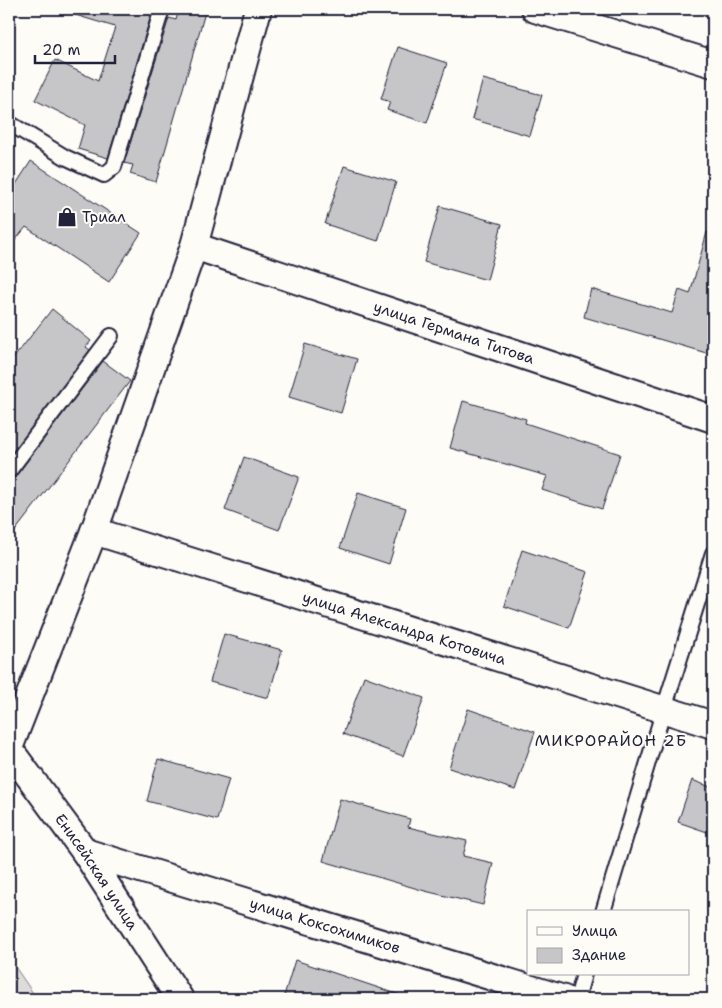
<svg xmlns="http://www.w3.org/2000/svg" width="722" height="1008" viewBox="0 0 722 1008" font-family="'Shantell Sans',sans-serif">
<style>
.green{fill:#dddcdb;stroke:#807f8b}
.building{fill:#c6c6c8;stroke:#22223b}
.lines{fill:none;stroke-linecap:round;stroke-linejoin:round}
.lane-casing{stroke:#22223b;stroke-width:18}
.street-casing{stroke:#22223b;stroke-width:30}
.lane{stroke:#fdfcf7;stroke-width:14}
.street{stroke:#fdfcf7;stroke-width:26}
.labels{text-anchor:middle;dominant-baseline:central;stroke-width:4;stroke-linejoin:round;paint-order:stroke}
.poi-label{font-size:15px;fill:#22223b;stroke:#fdfcf7;text-anchor:start}
.street-label{font-size:15px;fill:#22223b;stroke:#fdfcf7}
.neighbourhood-label{font-size:16px;letter-spacing:1px;fill:#22223b;stroke:#fdfcf7}
</style>
<rect width="100%" height="100%" fill="#fdfcf7"/>
<filter id="ink" filterUnits="userSpaceOnUse"><feTurbulence type="fractalNoise" baseFrequency=".02" numOctaves="2"/><feDisplacementMap in="SourceGraphic" scale="10" xChannelSelector="R" yChannelSelector="G"/><feConvolveMatrix kernelMatrix="1 2 1 2 8 2 1 2 1" color-interpolation-filters="sRGB"/></filter>
<g filter="url(#ink)">
<path class="green" d="M9,958L37,999H9Z"/>
<g class="building">
<path d="M73,9H140L152,12L108,158L78,149L85,125L35,100L55,60L98,81L115,27L72,14Z"/>
<path d="M179,9H206L156,182L130,174L133,165L124,163L169,18L176,20Z"/>
<path d="M398,47L447,63L427,123L387,110L390,102L381,99Z"/>
<path d="M483,79L542,95L530,136L472,119Z"/>
<path d="M31,161L141,233L109,282L26,227L9,248V195Z"/>
<path d="M344,166L396,182L378,241L325,224Z"/>
<path d="M440,206L502,224L487,280L424,262Z"/>
<path d="M707,232L713,233V355L584,317L591,289L672,313L679,290L690,294Z"/>
<path d="M52,309L91,341L86,347L90,350L9,457V364Z"/>
<path d="M305,344L357,359L341,413L289,397Z"/>
<path d="M103,361L130,381L9,539V480L13,479L16,476Z"/>
<path d="M463,401L526,419L525,423L620,454L602,509L542,490L547,476L450,448Z"/>
<path d="M244,457L299,477L279,530L225,510Z"/>
<path d="M358,493L406,508L389,564L340,548Z"/>
<path d="M522,550L588,572L569,628L504,606Z"/>
<path d="M224,634L282,650L268,698L210,682Z"/>
<path d="M364,676L424,698L403,756L343,734Z"/>
<path d="M468,709L535,732L515,790L449,768Z"/>
<path d="M158,759L229,779L217,820L147,801Z"/>
<path d="M692,780L713,788V834L678,822Z"/>
<path d="M340,799L410,819L408,827L467,841L463,856L493,863L483,905L425,891L323,861Z"/>
<path d="M295,960L400,995V999H283Z"/>
</g>
<g class="lines">
<defs>
<g id="lane">
<path d="M9,123L65,157L104,175L114,167L162,9"/>
<path d="M9,471L111,336"/>
<path d="M603,912L664,709L713,553"/>
<path d="M577,999L584,974"/>
</g>
<g id="street">
<path d="M535,9L713,64"/>
<path id="s1" d="M194,246L713,419"/>
<path id="s2" d="M94,531L713,725"/>
<path d="M9,748L94,531L194,246L258,9"/>
<path id="s3" d="M9,749L85,852L180,999"/>
<path id="s4" d="M85,852L564,999"/>
</g>
</defs>
<use href="#lane" class="lane-casing"/>
<use href="#street" class="street-casing"/>
<use href="#lane" class="lane"/>
<use href="#street" class="street"/>
</g>
</g>
<defs>
<symbol id="shop-bare" viewBox="-9 -9 18 18"><path d="M-5-2.5h2.3a2.7 3.5 0 0 1 5.4 0H5L5.5 6h-11ZM-1.5-2.5h3a1.5 2.3 0 0 0-3 0Z" fill="#22223b" stroke="#fdfcf7" stroke-width="2.5" paint-order="stroke"/></symbol>
</defs>
<g fill-rule="evenodd">
<use href="#shop-bare" x="53" y="203" width="28" height="28"/>
</g>
<g class="labels">
<g class="poi-label">
<text x="82" y="217">Триал</text>
</g>
<g class="street-label">
<text stroke="none"><textPath href="#s1" startOffset="274">улица Германа Титова</textPath></text>
<text stroke="none"><textPath href="#s2" startOffset="325">улица Александра Котовича</textPath></text>
<text stroke="none"><textPath href="#s3" startOffset="151">Енисейская улица</textPath></text>
<text stroke="none"><textPath href="#s4" startOffset="251">улица Коксохимиков</textPath></text>
</g>
<g class="neighbourhood-label">
<text x="611" y="740">МИКРОРАЙОН 2Б</text>
</g>
</g>
<rect width="722" height="1008" fill="none" stroke="#fdfcf7" stroke-width="30"/>
<rect x="15" y="15" width="692" height="978" fill="none" stroke="#22223b" stroke-width="2" filter="url(#ink)"/>
<rect x="527" y="910" width="162" height="65" fill="#fdfcf7" stroke="#a5a5ac"/>
<rect x="537" y="927" width="25" height="8" fill="#fdfcf7" stroke="#a5a5ac"/>
<text x="572" y="936" font-size="15" fill="#22223b">Улица</text>
<rect x="537" y="948" width="25" height="15" fill="#c6c6c8" stroke="#a5a5ac"/>
<text x="572" y="960" font-size="15" fill="#22223b">Здание</text>
<path d="M35 55v8h80v-8" fill="none" stroke="#22223b" stroke-width="2.5"/>
<text x="42" y="55" font-size="15" fill="#22223b" stroke="#fdfcf7" stroke-width="4" paint-order="stroke">20 m</text>
</svg>
